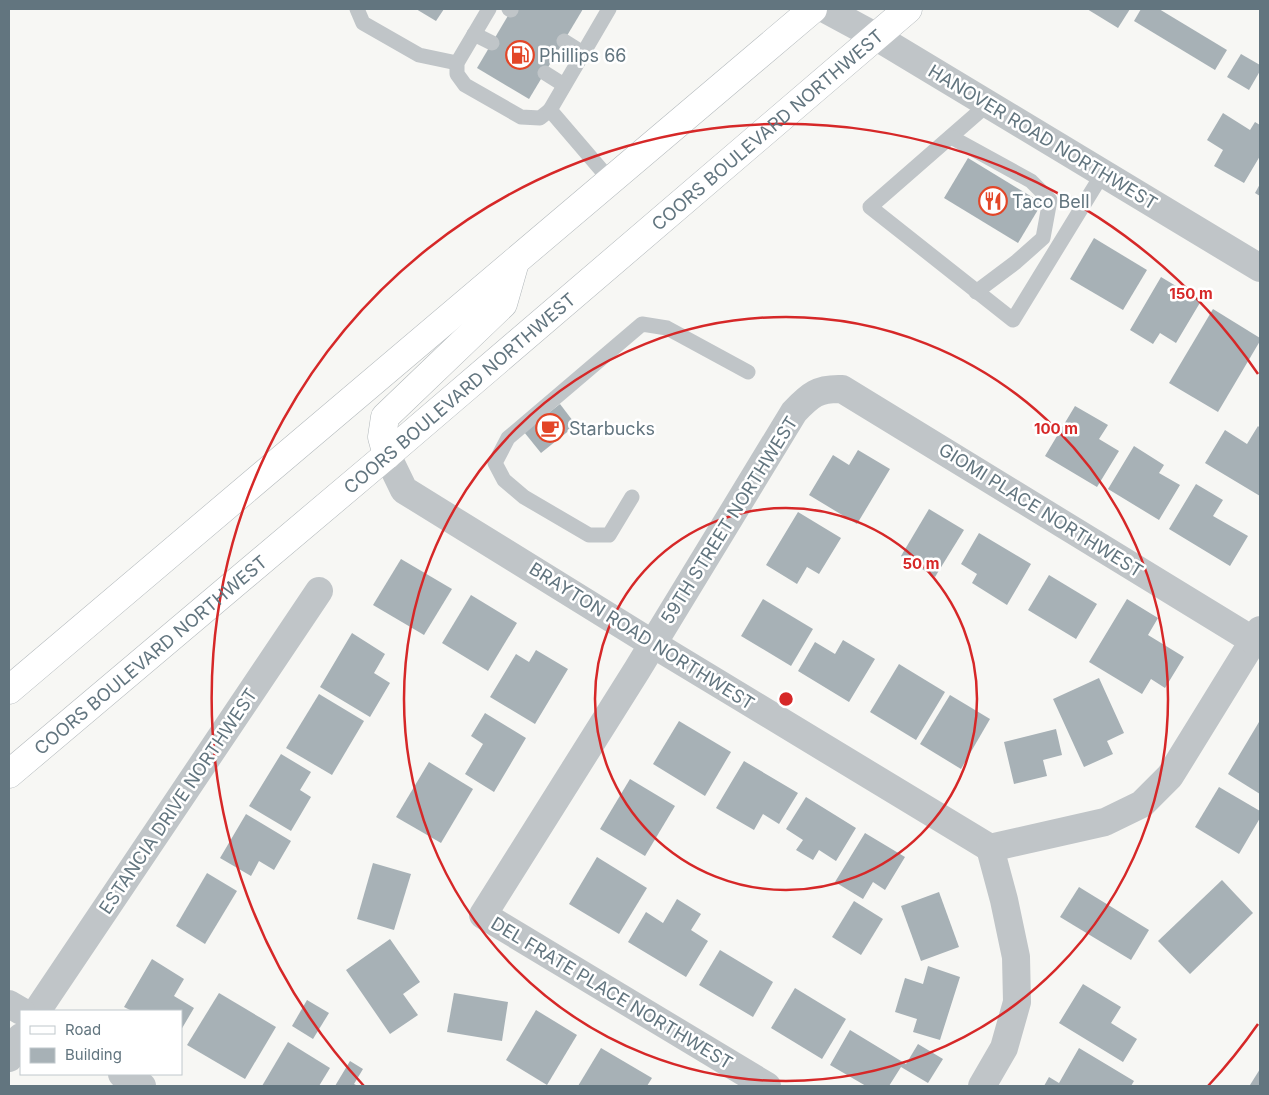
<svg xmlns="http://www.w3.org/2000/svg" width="1269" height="1095" viewBox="0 0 1269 1095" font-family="Inter,sans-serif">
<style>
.building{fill:#a7b1b6}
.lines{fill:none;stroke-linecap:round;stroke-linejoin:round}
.primary-casing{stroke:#b2b8bb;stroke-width:29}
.service{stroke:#c0c5c8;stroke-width:15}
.minor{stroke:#c0c5c8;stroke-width:28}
.tertiary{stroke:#c0c5c8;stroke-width:28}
.primary{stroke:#fff;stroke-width:28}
.ring{fill:none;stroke:#d62828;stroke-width:2.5}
.labels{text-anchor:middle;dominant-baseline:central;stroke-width:5;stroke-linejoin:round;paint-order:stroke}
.poi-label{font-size:18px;fill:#62757f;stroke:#fff;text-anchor:start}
.street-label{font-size:18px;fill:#62757f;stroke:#fff}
.centre{fill:#d62828;stroke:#fff;stroke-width:2.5}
.ring-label{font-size:15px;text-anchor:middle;font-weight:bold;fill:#d62828;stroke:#fff;stroke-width:5;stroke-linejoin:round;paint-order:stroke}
</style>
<rect width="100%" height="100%" fill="#f7f7f4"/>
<g class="building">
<path d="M416,9H444L436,21Z"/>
<path d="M512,9H583L529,99L477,68Z"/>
<path d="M1087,9H1130L1118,28Z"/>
<path d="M1141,9H1159L1227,50L1215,70L1134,21Z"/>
<path d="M1241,54L1260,65V71L1249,90L1227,77Z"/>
<path d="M1223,113L1250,130L1255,122L1260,125V156L1244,183L1214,166L1223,150L1207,140Z"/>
<path d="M968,158L1042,203L1018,243L944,198Z"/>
<path d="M1260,184V196L1255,193Z"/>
<path d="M1094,238L1147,270L1123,310L1070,279Z"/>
<path d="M1161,277L1201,301L1176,343L1160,333L1153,344L1130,330Z"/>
<path d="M1213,309L1260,338V341L1218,412L1169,383Z"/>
<path d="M560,404L576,425L541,453L524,432Z"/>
<path d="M1075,406L1108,425L1099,439L1119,451L1097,487L1045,456Z"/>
<path d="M1258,426L1260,428V496L1205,463L1225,430L1247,444Z"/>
<path d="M1134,446L1164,465L1159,473L1180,485L1159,520L1108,489Z"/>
<path d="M858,450L890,469L857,524L809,495L833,455L849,465Z"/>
<path d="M1196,484L1223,500L1213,516L1248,536L1230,566L1169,529Z"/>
<path d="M929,509L964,530L935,577L901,556Z"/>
<path d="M798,512L841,538L819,574L807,567L797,584L766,565Z"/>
<path d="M979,533L1031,564L1007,605L972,583L977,574L961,564Z"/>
<path d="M401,559L452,589L424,635L373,605Z"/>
<path d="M1049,575L1097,604L1076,639L1028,610Z"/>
<path d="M471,595L517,623L488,671L442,643Z"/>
<path d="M763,599L813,629L791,666L741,636Z"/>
<path d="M1127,599L1158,618L1148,635L1184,657L1165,688L1151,679L1142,694L1089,662Z"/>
<path d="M352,633L385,654L374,673L390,683L370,717L320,687Z"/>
<path d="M843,640L875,659L849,702L798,671L815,642L835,654Z"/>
<path d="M536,650L568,669L535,724L490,697L516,654L529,662Z"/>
<path d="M899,664L945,692L916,740L870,712Z"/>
<path d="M1099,678L1124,733L1107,741L1113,754L1084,767L1053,699Z"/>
<path d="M319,694L364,721L332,775L286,748Z"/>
<path d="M950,695L990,719L961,769L920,744Z"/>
<path d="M485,713L526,738L494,792L465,774L483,744L471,736Z"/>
<path d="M679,721L731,752L705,796L653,764Z"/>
<path d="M1259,722L1260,723V794L1228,774Z"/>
<path d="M1056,729L1062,755L1043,760L1047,776L1014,784L1004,742Z"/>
<path d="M281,754L311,772L300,790L311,797L291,831L249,806Z"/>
<path d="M744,761L798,793L779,824L763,814L754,830L716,808Z"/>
<path d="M429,762L473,789L441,843L396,817Z"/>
<path d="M630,779L675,806L645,856L600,829Z"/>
<path d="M1219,787L1260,811V818L1239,854L1195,827Z"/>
<path d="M806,797L856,828L836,861L819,850L813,860L796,850L803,840L786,829Z"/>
<path d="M246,814L291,841L274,870L259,861L251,876L220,858Z"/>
<path d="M865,833L905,857L885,890L873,882L863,899L835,882Z"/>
<path d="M597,857L647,888L619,934L569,904Z"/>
<path d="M373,863L411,874L394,930L357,919Z"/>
<path d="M207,873L237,891L205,944L176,926Z"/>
<path d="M1222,880L1253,913L1190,974L1158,941Z"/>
<path d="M1079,887L1149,930L1131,960L1060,917Z"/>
<path d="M939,892L959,947L921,961L901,906Z"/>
<path d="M677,899L701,914L691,930L708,941L686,977L628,942L646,912L663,923Z"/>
<path d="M854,901L883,919L861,955L832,937Z"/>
<path d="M390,939L420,982L403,994L418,1015L390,1034L346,970Z"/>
<path d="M720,950L773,982L753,1017L699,985Z"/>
<path d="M152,959L184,979L174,996L194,1008L181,1030V1011H132L124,1007Z"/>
<path d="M928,966L960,977L940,1040L913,1032L917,1019L895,1012L905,978L923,984Z"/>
<path d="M1083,984L1121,1007L1111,1023L1137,1039L1123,1062L1059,1023Z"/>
<path d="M795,988L846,1019L822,1059L771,1028Z"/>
<path d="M219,993L276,1027L245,1079L187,1045Z"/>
<path d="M454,993L508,1002L502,1041L447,1032Z"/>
<path d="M307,1000L329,1013L313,1039L292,1026Z"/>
<path d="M536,1010L577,1035L547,1085L506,1060Z"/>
<path d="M850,1030L906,1064L918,1044L943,1059L928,1083L901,1067L889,1086H866L830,1065Z"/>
<path d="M288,1042L330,1068L319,1086H262Z"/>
<path d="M601,1048L652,1078L647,1086H578Z"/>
<path d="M1079,1048L1134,1081L1131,1086H1044L1049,1077L1059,1083Z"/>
<path d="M350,1061L363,1069L354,1084L358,1086H335Z"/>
<path d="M1260,1069V1086H1252L1250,1085Z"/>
</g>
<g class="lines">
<defs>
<g id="primary">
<path d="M387,455L382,437L385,417L503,304L515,262"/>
<path d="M9,690L813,9"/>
<path id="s1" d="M9,774L387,455L908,9"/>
</g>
</defs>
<use href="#primary" class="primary-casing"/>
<g class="service">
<path d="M357,9L363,23L419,55L457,63"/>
<path d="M489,9L457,63V74L465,85L521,117L540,118L550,110"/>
<path d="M509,9L511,10"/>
<path d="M609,9L550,110L610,180"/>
<path d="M474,34L492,43"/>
<path d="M564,41L583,53"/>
<path d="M545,73L564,85"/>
<path d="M988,104L870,207L1013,320L1103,173"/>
<path d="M951,137L1031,181L1050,200L1043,238L1016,262L976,292"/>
<path d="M632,497L609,535H589L524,497L504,480L495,463L508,438L642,324L667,328L748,372"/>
</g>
<g class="minor">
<path d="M387,455L404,490L653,644L990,848"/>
<path d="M990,848L1105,822L1142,804L1170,776L1260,630"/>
<path d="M37,1011L319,591"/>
<path d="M9,1058L21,1037"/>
<path d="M767,1086L483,915L637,670L794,412C810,395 818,388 842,389L1254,641"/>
<path d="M982,1086L1004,1048L1017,1002L1016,957L1004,900L990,848"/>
</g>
<g class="tertiary">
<path d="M825,9L875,36L1260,268"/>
<path d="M9,1004L21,1011"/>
<path d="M122,1074L142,1086"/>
</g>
<use href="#primary" class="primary"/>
</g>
<g class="ring">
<circle cx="786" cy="699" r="191"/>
<circle cx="786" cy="699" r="382"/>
<path d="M1258 1024A573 573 0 0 1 1208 1086M364 1086A573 573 0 1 1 1258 374"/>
</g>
<defs>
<symbol id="fuel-ring" viewBox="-11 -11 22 22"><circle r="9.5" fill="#fff" stroke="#e34628" stroke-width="1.5"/><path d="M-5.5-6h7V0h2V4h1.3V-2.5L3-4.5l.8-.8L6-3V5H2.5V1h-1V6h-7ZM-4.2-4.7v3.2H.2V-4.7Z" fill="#e34628"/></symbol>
<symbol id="restaurant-ring" viewBox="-11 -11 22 22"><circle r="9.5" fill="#fff" stroke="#e34628" stroke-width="1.5"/><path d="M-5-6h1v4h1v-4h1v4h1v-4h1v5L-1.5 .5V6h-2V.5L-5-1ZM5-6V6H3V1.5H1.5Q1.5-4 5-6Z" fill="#e34628"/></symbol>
<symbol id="cafe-ring" viewBox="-11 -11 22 22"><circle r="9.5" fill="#fff" stroke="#e34628" stroke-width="1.5"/><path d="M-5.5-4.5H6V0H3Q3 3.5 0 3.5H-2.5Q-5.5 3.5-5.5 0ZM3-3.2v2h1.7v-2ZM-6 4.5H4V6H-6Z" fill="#e34628"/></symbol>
</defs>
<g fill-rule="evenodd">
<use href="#fuel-ring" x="504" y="39" width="32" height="32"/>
<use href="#restaurant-ring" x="977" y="185" width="32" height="32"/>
<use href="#cafe-ring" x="534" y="412" width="32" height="32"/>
</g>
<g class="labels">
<g class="poi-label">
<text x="539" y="55">Phillips 66</text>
<text x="1012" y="201">Taco Bell</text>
<text x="569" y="428">Starbucks</text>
</g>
<g class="street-label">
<text stroke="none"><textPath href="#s1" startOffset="995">COORS BOULEVARD NORTHWEST</textPath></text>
<text transform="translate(1043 137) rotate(31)">HANOVER ROAD NORTHWEST</text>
<text stroke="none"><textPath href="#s1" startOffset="590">COORS BOULEVARD NORTHWEST</textPath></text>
<text transform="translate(1041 510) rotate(32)">GIOMI PLACE NORTHWEST</text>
<text transform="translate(729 520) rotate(-58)">59TH STREET NORTHWEST</text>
<text transform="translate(642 636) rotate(32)">BRAYTON ROAD NORTHWEST</text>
<text stroke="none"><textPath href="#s1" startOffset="185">COORS BOULEVARD NORTHWEST</textPath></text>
<text transform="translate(178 801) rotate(-56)">ESTANCIA DRIVE NORTHWEST</text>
<text transform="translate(612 993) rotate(31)">DEL FRATE PLACE NORTHWEST</text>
</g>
</g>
<circle cx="786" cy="699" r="8" class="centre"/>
<g class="ring-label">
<text x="1191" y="299">150 m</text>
<text x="1056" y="434">100 m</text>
<text x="921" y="569">50 m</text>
</g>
<rect width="1269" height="1095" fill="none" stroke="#62757f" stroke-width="20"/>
<rect x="20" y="1010" width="162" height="65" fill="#ffffff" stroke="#c0c8cc"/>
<rect x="30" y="1026" width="25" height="8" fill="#ffffff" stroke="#c0c8cc"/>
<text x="65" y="1035" font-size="15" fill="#62757f">Road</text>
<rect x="30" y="1048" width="25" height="15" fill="#a7b1b6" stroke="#c0c8cc"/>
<text x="65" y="1060" font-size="15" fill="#62757f">Building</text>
</svg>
